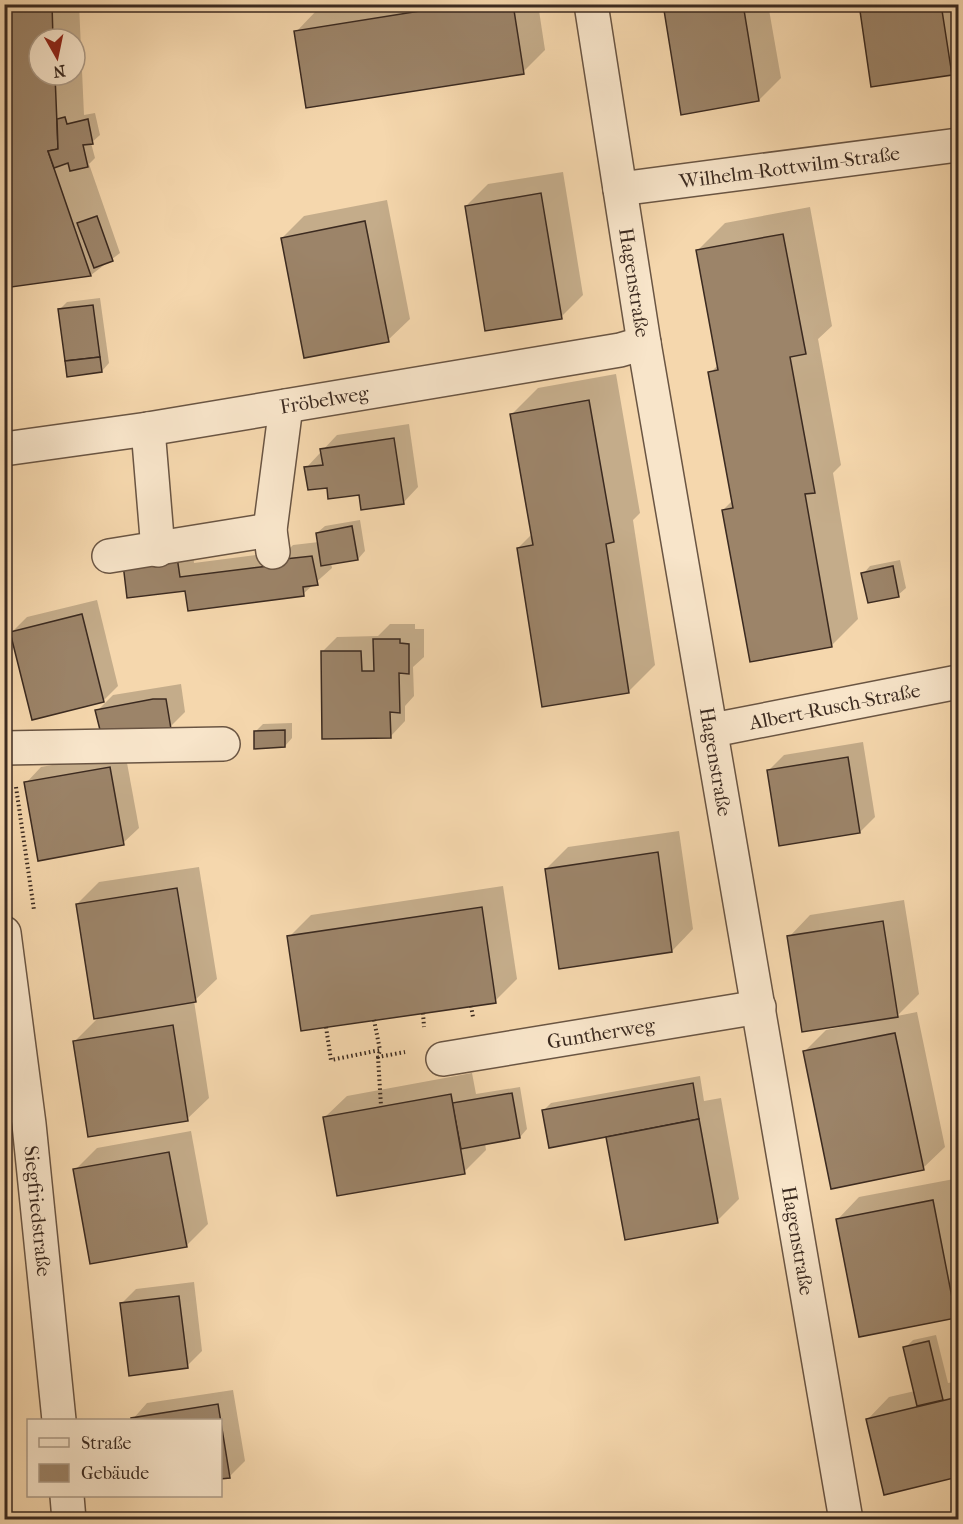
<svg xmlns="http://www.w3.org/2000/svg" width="963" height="1524" viewBox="0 0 963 1524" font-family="'IM FELL French Canon',serif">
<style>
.shadow{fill:#0003;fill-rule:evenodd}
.building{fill:#9c8469;stroke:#3b2a20;stroke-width:1.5}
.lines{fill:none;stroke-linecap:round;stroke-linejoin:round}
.minor-casing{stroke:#6a5543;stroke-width:36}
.path{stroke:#3b2a20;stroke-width:4;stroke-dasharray:1.5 3;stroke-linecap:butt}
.minor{stroke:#f8e5ca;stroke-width:33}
.labels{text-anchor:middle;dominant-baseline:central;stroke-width:6;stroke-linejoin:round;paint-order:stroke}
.street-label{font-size:20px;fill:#3b2a20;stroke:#f8e5ca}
</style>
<rect width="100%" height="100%" fill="#f5d7ad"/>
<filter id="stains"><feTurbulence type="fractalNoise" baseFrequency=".00333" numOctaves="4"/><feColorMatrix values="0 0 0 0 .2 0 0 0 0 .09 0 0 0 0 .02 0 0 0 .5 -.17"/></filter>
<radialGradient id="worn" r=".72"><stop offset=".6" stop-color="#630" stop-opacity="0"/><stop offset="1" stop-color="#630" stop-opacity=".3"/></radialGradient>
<g class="shadow">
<path d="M4,4H79L84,115L95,113L100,135L91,143L95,158L89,164L120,253L91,275L4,287ZM39,39H75V75H39Z"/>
<path d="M353,4H538L545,50L523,72L296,32L317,10Z"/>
<path d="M664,4H768L781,78L759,100Z"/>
<path d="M861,4H958V66L951,74Z"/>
<path d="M563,172L583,295L561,317L466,206L488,184Z"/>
<path d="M387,200L410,319L388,340L282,238L304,216Z"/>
<path d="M810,207L832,326L818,339L841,465L833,473L858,619L831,646L723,510L733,500L710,373L719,364L698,250L725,223Z"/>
<path d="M100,298L109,363L102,371L59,310L67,302Z"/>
<path d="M616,374L640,513L633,520L655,665L628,692L518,548L532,534L511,415L538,388Z"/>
<path d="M409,424L418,487L403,503L328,486L306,468L337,435Z"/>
<path d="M360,520L365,551L358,559L331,563L332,568L303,594L186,589L129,597L192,542L194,563L287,551L293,545L319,542L317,533L325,526Z"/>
<path d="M900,560L906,588L898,595L863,574L870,566Z"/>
<path d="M97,600L118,686L103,701L12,632L27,617Z"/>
<path d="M390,624H415V629H424V657L413,667L414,696L405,706V721L390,737L322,652L337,637L378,636Z"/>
<path d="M181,684L185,712L170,727L98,710L113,695Z"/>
<path d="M292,723V738L285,746L255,732L263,724Z"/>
<path d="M863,742L875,817L860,832L769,770L784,755Z"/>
<path d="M125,752L139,828L123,843L26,783L41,767Z"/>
<path d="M679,831L693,929L672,951L546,869L568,847Z"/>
<path d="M199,867L217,979L194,1001L209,1098L187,1119L75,1041L100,1016L77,904L99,882Z"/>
<path d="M503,886L517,979L495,1001L289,937L311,915Z"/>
<path d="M904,900L919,994L897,1016L917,1012L945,1147L923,1168L804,1052L826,1030L845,1026L789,937L810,915Z"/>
<path d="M472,1073L476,1094L520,1087L527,1129L520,1137L485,1143L486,1150L464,1172L325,1117L347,1096Z"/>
<path d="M700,1076L704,1101L721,1098L739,1199L717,1221L608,1138L611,1134L543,1111L551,1103Z"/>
<path d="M191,1131L208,1224L186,1246L75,1170L97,1148Z"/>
<path d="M954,1179L958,1199V1314L955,1317L838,1219L859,1197Z"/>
<path d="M194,1282L202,1351L187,1366L121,1304L136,1289Z"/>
<path d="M936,1335L948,1383L958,1381V1475L885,1493L868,1419L889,1397L915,1391L905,1348L913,1340Z"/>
<path d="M233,1390L245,1461L229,1477L220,1420H132L147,1403Z"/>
<path d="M378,1512L380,1520H342Z"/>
</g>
<g class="building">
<path d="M52,4L53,39H39V75H55L58,149L48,151L91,276L4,288V5Z"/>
<path d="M464,4H513L524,74L306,108L294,31Z"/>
<path d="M663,4H743L759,101L681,115Z"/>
<path d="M859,4H941L952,75L871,87Z"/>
<path d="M65,117L67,124L88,119L93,144L83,145L88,167L70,171L68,163L54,168L48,151L58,149L57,119Z"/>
<path d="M541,193L562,319L485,331L465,206Z"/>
<path d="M97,216L113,261L94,268L77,223Z"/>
<path d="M365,221L389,342L304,358L281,238Z"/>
<path d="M783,234L806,354L790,357L815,493L805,494L832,647L750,662L722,510L733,508L708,372L718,370L696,250Z"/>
<path d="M93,305L100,357L65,361L58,309Z"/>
<path d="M100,357L102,372L67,377L65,361Z"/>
<path d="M589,400L614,542L606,544L629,693L542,707L517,548L533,545L510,414Z"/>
<path d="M394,438L404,504L361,510L359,495L328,499L327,488L308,490L304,467L323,465L320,449Z"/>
<path d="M352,526L358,560L321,566L316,533Z"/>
<path d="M312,556L318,585L303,587L304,596L188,611L185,591L127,598L123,564L177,557L180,577L277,565L276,560Z"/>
<path d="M893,566L899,597L868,603L861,573Z"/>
<path d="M82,614L104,702L32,720L10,632Z"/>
<path d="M373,639H400V643L409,644V674L399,673L400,713L390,712L391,738L322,739L321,651H361L362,671H374Z"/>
<path d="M153,699H166L171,729L101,734L95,710Z"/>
<path d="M285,730V747L254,749V731Z"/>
<path d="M848,757L860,833L779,846L767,770Z"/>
<path d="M110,767L124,845L38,861L24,782Z"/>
<path d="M658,852L672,952L559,969L545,869Z"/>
<path d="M177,888L196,1002L94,1019L76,904Z"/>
<path d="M482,907L496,1003L301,1031L287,936Z"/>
<path d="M883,921L898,1017L802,1032L787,936Z"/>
<path d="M173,1025L188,1121L88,1137L73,1041Z"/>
<path d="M895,1033L924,1170L831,1189L803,1051Z"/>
<path d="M693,1083L699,1119L549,1148L542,1110Z"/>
<path d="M512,1093L520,1138L461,1149L452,1103Z"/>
<path d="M451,1094L465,1174L337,1196L323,1117Z"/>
<path d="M699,1119L718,1223L625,1240L606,1137Z"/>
<path d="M169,1152L187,1247L90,1264L73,1169Z"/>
<path d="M933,1200L956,1318L859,1337L836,1219Z"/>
<path d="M179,1296L188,1368L129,1376L120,1303Z"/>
<path d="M929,1341L943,1400L917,1406L903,1347Z"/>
<path d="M958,1397V1477L884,1495L866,1419Z"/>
<path d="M218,1404L230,1478L220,1479V1420H131V1418Z"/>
</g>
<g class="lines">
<defs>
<g id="minor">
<path id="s1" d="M591,4L644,343L846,1520"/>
<path id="s2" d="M620,189L958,145"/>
<path d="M148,429L158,550"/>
<path id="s3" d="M4,449L148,429L620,350L644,343"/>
<path d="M273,552L270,530L286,406"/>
<path d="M109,556L270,530"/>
<path id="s4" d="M713,730L958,682"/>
<path d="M4,748L223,744"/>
<path id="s5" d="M4,933L29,1124L59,1420"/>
<path id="s6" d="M443,1059L759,1007"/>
<path d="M67,1496L69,1520"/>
</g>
</defs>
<use href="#minor" class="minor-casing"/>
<g class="path">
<path d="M16,787L34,910"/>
<path d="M471,1006L473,1017"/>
<path d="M423,1013L424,1027"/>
<path d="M374,1020L380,1050"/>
<path d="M326,1027L331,1060L380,1050L378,1057L405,1052"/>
<path d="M378,1057L381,1106"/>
</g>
<use href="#minor" class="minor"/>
</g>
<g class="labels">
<g class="street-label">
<text stroke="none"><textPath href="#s2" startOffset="171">Wilhelm-Rottwilm-Straße</textPath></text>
<text stroke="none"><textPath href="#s1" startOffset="282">Hagenstraße</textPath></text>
<text stroke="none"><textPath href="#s3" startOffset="324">Fröbelweg</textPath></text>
<text stroke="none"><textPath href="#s4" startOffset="124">Albert-Rusch-Straße</textPath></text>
<text stroke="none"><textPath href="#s1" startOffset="768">Hagenstraße</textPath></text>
<text stroke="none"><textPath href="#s6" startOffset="160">Guntherweg</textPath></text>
<text stroke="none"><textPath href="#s5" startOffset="280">Siegfriedstraße</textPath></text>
<text stroke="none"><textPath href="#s1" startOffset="1254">Hagenstraße</textPath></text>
</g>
</g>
<rect width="963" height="1524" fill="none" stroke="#f5d7ad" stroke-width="24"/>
<rect x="6" y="6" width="951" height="1512" fill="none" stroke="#3b2a20" stroke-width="3"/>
<rect x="12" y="12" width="939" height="1500" fill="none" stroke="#3b2a20" stroke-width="1.5"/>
<rect x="27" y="1419" width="195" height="78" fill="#f8e5ca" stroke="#ac9a86" stroke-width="1.5"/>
<rect x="39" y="1438" width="30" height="9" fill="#f8e5ca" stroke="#ac9a86" stroke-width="1.5"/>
<text x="81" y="1449" font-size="18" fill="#3b2a20">Straße</text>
<rect x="39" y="1464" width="30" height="18" fill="#9c8469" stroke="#ac9a86" stroke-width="1.5"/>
<text x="81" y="1479" font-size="18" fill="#3b2a20">Gebäude</text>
<g transform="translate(57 57) rotate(171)"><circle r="28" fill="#f8e5ca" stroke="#ac9a86" stroke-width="1.5"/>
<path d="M0-4.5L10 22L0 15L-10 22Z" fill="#8f2418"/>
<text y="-9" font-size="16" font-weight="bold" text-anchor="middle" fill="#3b2a20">N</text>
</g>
<rect width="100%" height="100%" filter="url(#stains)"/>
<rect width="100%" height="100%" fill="url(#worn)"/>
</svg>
